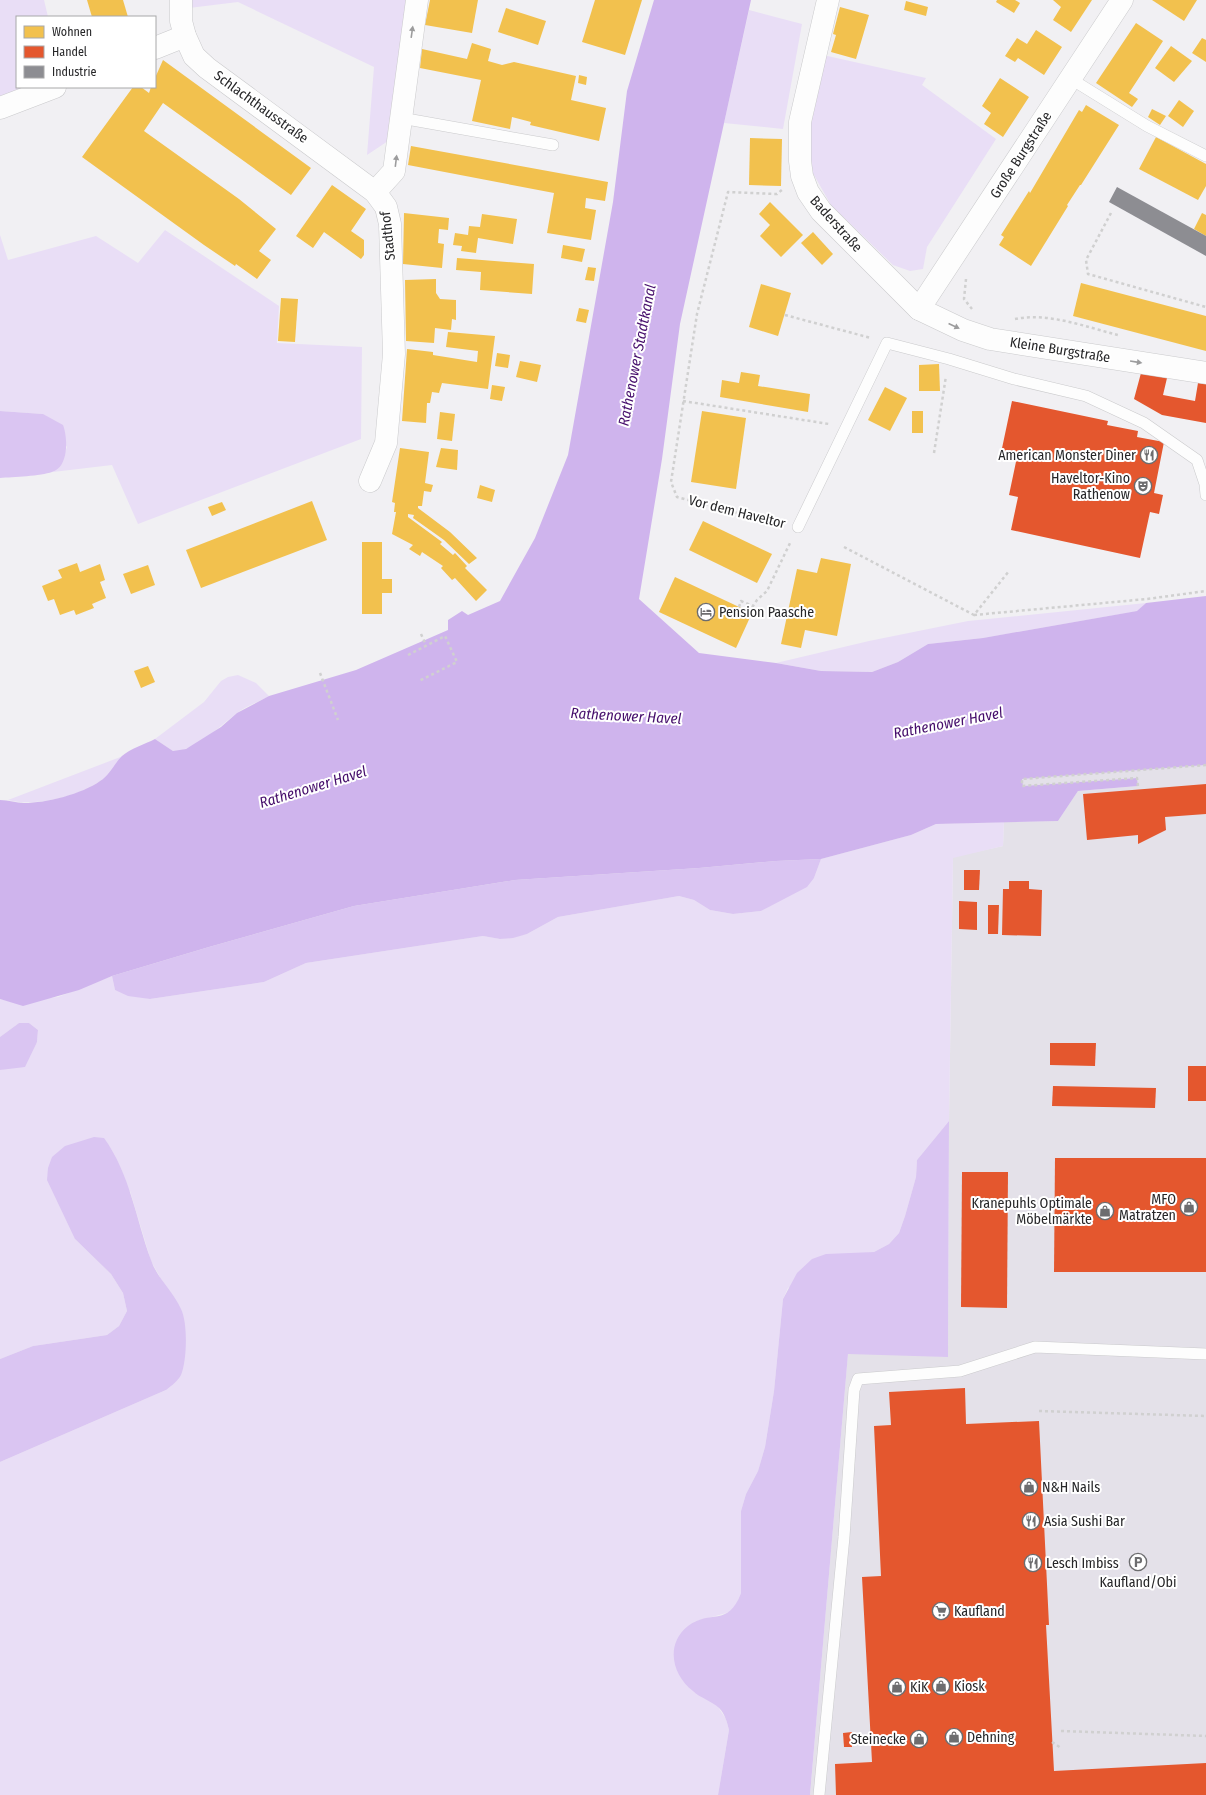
<svg xmlns="http://www.w3.org/2000/svg" width="1206" height="1795" viewBox="0 0 1206 1795" font-family="'Fira Sans Condensed',sans-serif">
<style>
.built{fill:#e4e1e9}
.green{fill:#e9def6}
.forest{fill:#dac5f2}
.water{fill:#cfb4ed}
.homes{fill:#f2c14e}
.shops{fill:#e4572e}
.industry{fill:#8d8d92}
.lines{fill:none;stroke-linecap:round;stroke-linejoin:round}
.lane-casing{stroke:#cacacc;stroke-width:12}
.street-casing{stroke:#cacacc;stroke-width:23}
.path{stroke:#d0d0d0;stroke-width:2.5;stroke-dasharray:3 3;stroke-linecap:butt}
.lane{stroke:#fdfdfd;stroke-width:11}
.street{stroke:#fdfdfd;stroke-width:22}
.oneway{fill:#9c9c9d}
.labels{text-anchor:middle;dominant-baseline:central;stroke-width:4;stroke-linejoin:round;paint-order:stroke}
.street-label{font-size:14px;fill:#262628;stroke:#fff}
.poi-label{font-size:14px;fill:#262628;stroke:#fff;text-anchor:start}
.water-label{font-size:15px;font-style:italic;fill:#450d6b;stroke:#fff}
</style>
<rect width="100%" height="100%" fill="#f1f0f3"/>
<path class="built" d="M1206,765V1795H810L848,1353L948,1356L949,1121L953,857L1003,846L1004,822L1058,821L1078,791L1138,786L1137,778L1022,786V779Z"/>
<g class="green">
<path d="M0,0H44L48,17H17V87H30L0,98Z"/>
<path d="M191,0H406L391,139L367,155L374,67L238,2L189,8Z"/>
<path d="M749,10L802,24L783,129L724,123Z"/>
<path d="M823,55L926,78L922,85L996,139L927,247L923,269L910,271L893,265L831,205L810,168L809,130Z"/>
<path d="M165,230L279,306L277,343L362,347L361,439L138,524L112,465L53,472L60,465L67,447L43,414L0,411V235L8,260L96,236L138,263Z"/>
<path d="M1146,603L1138,611L983,638L928,644L898,662L872,672L821,671L776,663L869,641L968,621Z"/>
<path d="M238,675L256,683L269,696C259,702 246,706 236,714C221,725 193,753 173,751L155,739L204,702L221,681L228,677Z"/>
<path d="M123,756C116,765 110,775 100,781C78,797 34,807 8,800Z"/>
<path d="M1004,822L1003,846L953,858L949,1121L917,1160L916,1177L905,1216L899,1233L889,1244L874,1252L858,1254L788,1288L783,1299L774,1391L765,1447L758,1471L746,1494L741,1511V1593L736,1605L730,1612L694,1622L718,1707L726,1719L729,1730L718,1795H0V1462L166,1390L160,1277L151,1261L130,1191L75,1239L111,1274L123,1293L127,1311L119,1326L107,1335L33,1346L0,1359V1070L6,1068L37,1042L38,1030L29,1023H19L0,1037V999L12,1002L58,997L112,976L115,990L150,999L264,982L306,963L483,936L500,939L527,934L558,917L679,896L694,900L710,910L733,914L761,911L814,878L821,859L911,835L936,824Z"/>
</g>
<g class="forest">
<path d="M0,411L43,414L63,425C68,438 69,467 52,472C41,476 13,477 0,478Z"/>
<path d="M821,859L814,878L807,887L761,911L733,914L710,910L694,900L679,896L558,917L527,934L513,938L500,939L483,936L306,963L264,982L150,999L128,996L115,990L112,976L209,947L354,906L515,880L699,868L776,861Z"/>
<path d="M19,1023H29L38,1030L37,1042L25,1067L0,1070V1037Z"/>
<path d="M949,1121L948,1357L848,1354L810,1795H718L729,1730C727,1722 725,1714 719,1708C712,1701 700,1698 693,1691C672,1675 665,1644 688,1626C710,1609 728,1628 741,1593V1511L746,1494L758,1471L765,1447L774,1391L783,1299L797,1273L812,1259L826,1254L874,1252L889,1244L899,1233L905,1216L916,1177L917,1160Z"/>
<path d="M94,1137L104,1138C130,1174 136,1219 151,1260C157,1278 173,1291 181,1309C188,1323 187,1361 181,1375C177,1382 172,1385 166,1390L0,1462V1359L33,1346L107,1335L119,1326L127,1311L123,1293L111,1274L75,1239L47,1180L48,1168L52,1157L65,1146Z"/>
</g>
<path class="water" d="M654,0H751L680,324L662,459L639,599L699,653L776,663L821,671L872,672L898,662L928,644L983,638L1137,611L1146,603L1206,596V765L1022,779L1023,786L1137,778L1138,786L1078,791L1058,821L936,824L911,835L821,859L776,861L699,868L515,880L354,906L209,947L112,976L79,990L23,1006L0,999V800C9,800 16,803 24,803C46,803 82,794 100,781C110,775 114,764 122,756C130,749 145,744 155,739L173,751L186,749L221,727L237,713L269,696L356,670L448,630V620L462,611L468,615L500,601L535,538L568,455L613,202L627,91Z"/>
<g class="homes">
<path d="M87,0H123L128,17H92Z"/>
<path d="M430,0H478L472,33L425,25Z"/>
<path d="M595,0H642L625,55L582,42Z"/>
<path d="M997,0H1015L1020,3L1014,13L996,2Z"/>
<path d="M1053,0H1092L1071,32L1053,20L1061,7Z"/>
<path d="M1152,0H1197L1184,21Z"/>
<path d="M906,1L928,7L926,16L904,10Z"/>
<path d="M840,7L869,15L856,59L831,52L836,35L833,34Z"/>
<path d="M506,8L546,21L538,45L498,32Z"/>
<path d="M1136,23L1163,41L1129,93L1138,99L1132,107L1096,83Z"/>
<path d="M1036,30L1062,47L1044,75L1018,58L1015,62L1005,56L1017,38L1027,44Z"/>
<path d="M1202,38L1206,40V62L1192,53Z"/>
<path d="M472,43L491,49L488,61L502,65L514,62L576,76L571,100L606,108L599,141L530,125L531,122L512,117L510,129L472,121L481,80L420,68L422,49L467,59Z"/>
<path d="M1171,46L1192,61L1174,82L1155,68Z"/>
<path d="M163,60L311,168L291,195L163,103L144,131L239,199L276,229L259,251L271,260L257,279L236,264L235,266L204,245L82,157L133,87H141L149,93L151,87H155V78Z"/>
<path d="M579,75L587,77L586,85L578,83Z"/>
<path d="M1000,78L1029,97L1003,137L984,124L991,113L982,106Z"/>
<path d="M1179,100L1194,111L1183,127L1168,116Z"/>
<path d="M1086,105L1119,125L1081,185H1080L1067,205L1068,206L1031,266L999,245L1004,237L1001,235L1029,191L1030,193L1079,110L1082,112Z"/>
<path d="M1152,109L1166,116L1160,125L1148,117Z"/>
<path d="M1156,137L1206,164V186L1198,200L1139,169Z"/>
<path d="M750,138L782,139L781,186L749,185Z"/>
<path d="M411,146L608,182L605,201L586,198L585,208L596,210L591,240L547,233L554,193L408,165Z"/>
<path d="M332,185L366,209L351,231L364,240V255L361,259L324,232L313,248L296,236Z"/>
<path d="M770,202L803,235L781,257L760,236L770,225L759,214Z"/>
<path d="M404,213L449,218L448,230L439,229L438,243L444,244L442,268L403,264Z"/>
<path d="M1202,213L1206,215V236L1194,229Z"/>
<path d="M482,214L517,219L513,244L478,238L476,253L461,251L462,246L453,245L455,233L468,235L469,226L480,227Z"/>
<path d="M813,232L833,254L822,265L801,243Z"/>
<path d="M563,245L585,249L582,262L561,258Z"/>
<path d="M457,258L534,264L532,294L480,290L481,272L456,270Z"/>
<path d="M588,267L596,268L594,281L585,280Z"/>
<path d="M436,279V293L440,299L456,300V320L452,319L451,330L435,328L434,343L406,341L405,280Z"/>
<path d="M1081,283L1206,316V351L1073,316Z"/>
<path d="M761,284L791,293L778,336L749,327Z"/>
<path d="M281,298L298,299L295,342L278,341Z"/>
<path d="M579,308L589,310L586,323L576,321Z"/>
<path d="M448,332L495,336L488,389L442,383L439,393L432,392L430,403H427L426,423L402,421L407,349L433,352V355L477,362L478,351L446,347Z"/>
<path d="M497,353L510,355L508,368L495,366Z"/>
<path d="M520,361L541,365L537,382L516,377Z"/>
<path d="M939,364L940,391H919V365Z"/>
<path d="M741,372L760,375L758,386L810,394L808,412L720,397L722,380L739,383Z"/>
<path d="M492,385L505,387L502,401L490,399Z"/>
<path d="M885,387L907,398L890,431L868,420Z"/>
<path d="M702,411L746,418L736,489L691,482Z"/>
<rect x="912" y="411" width="11" height="22"/>
<path d="M440,412L455,414L452,441L437,439Z"/>
<path d="M400,448L429,452L425,483L433,485L431,492L424,491L422,506H418V508L450,532L477,558L469,564L444,540L413,518L414,515L408,514V517L442,542L440,544L453,555L455,553L467,566L465,568L487,590L476,601L455,578L452,580L441,568L443,566L422,552L420,556L409,549L413,545L392,534L396,512H394L395,503L392,502Z"/>
<path d="M441,448L458,450L457,470L436,467Z"/>
<path d="M480,485L495,490L492,502L477,498Z"/>
<path d="M312,501L327,540L201,588L186,550Z"/>
<path d="M222,502L226,510L212,516L208,507Z"/>
<path d="M703,521L772,554L757,583L689,550Z"/>
<path d="M362,542H382V579H392V593H382V614H362Z"/>
<path d="M821,558L851,564L837,636L805,630L801,648L781,644L797,569L817,573Z"/>
<path d="M77,563L80,572L100,564L105,580L100,582L106,598L92,604L94,608L76,615L74,610L60,615L54,599L48,601L42,586L62,578L58,570Z"/>
<path d="M148,565L155,585L131,594L123,574Z"/>
<path d="M675,577L752,613L736,648L659,612Z"/>
<path d="M148,666L155,682L141,688L134,671Z"/>
</g>
<g class="shops">
<path d="M1141,373L1167,378L1163,395L1195,401L1198,383L1206,384V423L1162,415L1134,399Z"/>
<path d="M1012,401L1108,421L1107,425L1138,431L1137,437L1164,442L1154,493L1163,495L1159,514L1150,512L1140,558L1011,530L1018,497L1009,495L1017,457L1001,453Z"/>
<path d="M1206,784V814L1165,817L1166,830L1138,844V835L1087,840L1083,794Z"/>
<path d="M964,870H980L979,890H964Z"/>
<path d="M1009,881H1029V889L1042,890L1041,936L1002,935L1003,889H1009Z"/>
<path d="M959,901L977,902V930L959,929Z"/>
<path d="M988,905H999L998,934H988Z"/>
<path d="M1050,1043H1096L1095,1066L1050,1065Z"/>
<rect x="1188" y="1066" width="18" height="35"/>
<path d="M1053,1086L1156,1088L1155,1108L1052,1106Z"/>
<path d="M1055,1158H1206V1272H1054Z"/>
<path d="M962,1172H1008L1007,1308L961,1307Z"/>
<path d="M965,1388L966,1424L1039,1421L1049,1625H1046L1054,1771L1206,1763V1795H836L835,1764L872,1762L862,1577L881,1576L874,1426L891,1425L889,1392Z"/>
<path d="M852,1732V1747H844L843,1733Z"/>
</g>
<path class="industry" d="M1117,187L1206,236V256L1109,202Z"/>
<g class="lines">
<defs>
<g id="lane">
<path d="M1071,79L1147,126L1206,156"/>
<path d="M401,118L553,145"/>
<path d="M798,527L887,343L949,359L1014,379L1086,396L1144,423L1197,460L1205,484L1206,495"/>
<path d="M819,1795L844,1537L854,1390L858,1379L960,1371L1035,1347L1206,1354"/>
</g>
<g id="street">
<path d="M181,0V21L185,36L194,56L207,68L375,192L386,207L390,224L394,354L386,443L370,481"/>
<path d="M828,0L800,122V161L802,176L808,192L821,211L919,309L963,330L990,339L1206,373"/>
<path d="M155,48L185,36"/>
<path d="M0,108L55,87"/>
<path d="M375,192L394,171L417,0"/>
<path d="M919,309L1122,0"/>
</g>
</defs>
<use href="#lane" class="lane-casing"/>
<use href="#street" class="street-casing"/>
<g class="path">
<path d="M1111,213L1086,260L1088,274L1206,307"/>
<path d="M966,279L964,299L972,309"/>
<path d="M785,315L871,338"/>
<path d="M1015,319C1048,312 1086,327 1118,335"/>
<path d="M683,401L829,424"/>
<path d="M934,453L946,376"/>
<path d="M783,525L677,497L671,482L697,314L728,192L777,194L783,189"/>
<path d="M844,547L974,615L1009,571"/>
<path d="M739,607L741,601L753,606L757,600L767,591L791,541"/>
<path d="M974,615L1147,599L1206,591"/>
<path d="M421,634L426,645"/>
<path d="M408,655L445,636L457,662L419,681"/>
<path d="M320,673L338,720"/>
<path d="M1138,786L1137,778L1022,786V779L1206,765"/>
<path d="M1039,1411L1206,1416"/>
<path d="M1061,1731L1206,1736"/>
<path d="M1052,1742L1061,1748"/>
</g>
<use href="#lane" class="lane"/>
<use href="#street" class="street"/>
</g>
<defs><path id="oneway-solid" d="M-6-.8H1V-3.2L6.5 0L1 3.2V.8H-6Z"/></defs>
<g class="oneway">
<use href="#oneway-solid" transform="translate(412 32) rotate(-82)"/>
<use href="#oneway-solid" transform="translate(396 161) rotate(-83)"/>
<use href="#oneway-solid" transform="translate(954 326) rotate(25)"/>
<use href="#oneway-solid" transform="translate(1136 362) rotate(9)"/>
</g>
<defs>
<symbol id="restaurant-ring" viewBox="-11 -11 22 22"><circle r="9.5" fill="#fff" stroke="#6d6d6f" stroke-width="1.5"/><path d="M-5-6h1v4h1v-4h1v4h1v-4h1v5L-1.5 .5V6h-2V.5L-5-1ZM5-6V6H3V1.5H1.5Q1.5-4 5-6Z" fill="#6d6d6f"/></symbol>
<symbol id="theatre-ring" viewBox="-11 -11 22 22"><circle r="9.5" fill="#fff" stroke="#6d6d6f" stroke-width="1.5"/><path d="M-5-5.5Q0-4 5-5.5V0Q5 5 0 6Q-5 5-5 0ZM-3.3-2.5H-1v1.5H-3.3ZM1-2.5H3.3v1.5H1ZM-2.8 1Q0 5.5 2.8 1Z" fill="#6d6d6f"/></symbol>
<symbol id="hotel-ring" viewBox="-11 -11 22 22"><circle r="9.5" fill="#fff" stroke="#6d6d6f" stroke-width="1.5"/><path d="M-6-4.5h1.5V1H6V5H4.5V3h-9V5H-6ZM-4 0a1.8 1.8 0 1 1 3.6 0ZM.5 0V-2.5h3Q6-2.5 6 0Z" fill="#6d6d6f"/></symbol>
<symbol id="shop-ring" viewBox="-11 -11 22 22"><circle r="9.5" fill="#fff" stroke="#6d6d6f" stroke-width="1.5"/><path d="M-5-2.5h2.3a2.7 3.5 0 0 1 5.4 0H5L5.5 6h-11ZM-1.5-2.5h3a1.5 2.3 0 0 0-3 0Z" fill="#6d6d6f"/></symbol>
<symbol id="parking-ring" viewBox="-11 -11 22 22"><circle r="9.5" fill="#fff" stroke="#6d6d6f" stroke-width="1.5"/><path d="M-3.5-5.5H1a3.5 3.5 0 0 1 0 7H-1V5.5H-3.5ZM-1-3.4V-.6H.8a1.4 1.4 0 0 0 0-2.8Z" fill="#6d6d6f"/></symbol>
<symbol id="supermarket-ring" viewBox="-11 -11 22 22"><circle r="9.5" fill="#fff" stroke="#6d6d6f" stroke-width="1.5"/><path d="M-6-5.5h2.5l.6 2H6L4.5 2H-2.5L-4.4-4H-6ZM-1.5 3.2a1.3 1.3 0 1 0 .1 0ZM3 3.2a1.3 1.3 0 1 0 .1 0Z" fill="#6d6d6f"/></symbol>
</defs>
<g fill-rule="evenodd">
<use href="#restaurant-ring" x="1139" y="445" width="20" height="20"/>
<use href="#theatre-ring" x="1133" y="476" width="20" height="20"/>
<use href="#hotel-ring" x="696" y="602" width="20" height="20"/>
<use href="#shop-ring" x="1179" y="1197" width="20" height="20"/>
<use href="#shop-ring" x="1095" y="1201" width="20" height="20"/>
<use href="#shop-ring" x="1019" y="1477" width="20" height="20"/>
<use href="#restaurant-ring" x="1021" y="1511" width="20" height="20"/>
<use href="#parking-ring" x="1128" y="1552" width="20" height="20"/>
<use href="#restaurant-ring" x="1023" y="1553" width="20" height="20"/>
<use href="#supermarket-ring" x="931" y="1601" width="20" height="20"/>
<use href="#shop-ring" x="931" y="1676" width="20" height="20"/>
<use href="#shop-ring" x="887" y="1677" width="20" height="20"/>
<use href="#shop-ring" x="944" y="1727" width="20" height="20"/>
<use href="#shop-ring" x="909" y="1729" width="20" height="20"/>
</g>
<g class="labels">
<g class="street-label">
<text transform="translate(261 107) rotate(36)">Schlachthausstraße</text>
<text transform="translate(1021 155) rotate(-57)">Große Burgstraße</text>
<text transform="translate(836 224) rotate(48)">Baderstraße</text>
<text transform="translate(388 236) rotate(-96)">Stadthof</text>
<text transform="translate(1060 350) rotate(9)">Kleine Burgstraße</text>
<text transform="translate(737 512) rotate(14)">Vor dem Haveltor</text>
</g>
<g class="poi-label">
<text x="1136" y="455" text-anchor="end">American Monster Diner</text>
<text x="1130" y="478" text-anchor="end">Haveltor-Kino<tspan x="1130" dy="16">Rathenow</tspan></text>
<text x="719" y="612">Pension Paasche</text>
<text x="1176" y="1199" text-anchor="end">MFO<tspan x="1176" dy="16">Matratzen</tspan></text>
<text x="1092" y="1203" text-anchor="end">Kranepuhls Optimale<tspan x="1092" dy="16">Möbelmärkte</tspan></text>
<text x="1042" y="1487">N&amp;H Nails</text>
<text x="1044" y="1521">Asia Sushi Bar</text>
<text x="1046" y="1563">Lesch Imbiss</text>
<text x="1138" y="1582" text-anchor="middle">Kaufland/Obi</text>
<text x="954" y="1611">Kaufland</text>
<text x="954" y="1686">Kiosk</text>
<text x="910" y="1687">KiK</text>
<text x="967" y="1737">Dehning</text>
<text x="906" y="1739" text-anchor="end">Steinecke</text>
</g>
<g class="water-label">
<text transform="translate(637 355) rotate(-79)">Rathenower Stadtkanal</text>
<text transform="translate(626 716) rotate(3)">Rathenower Havel</text>
<text transform="translate(948 723) rotate(-11)">Rathenower Havel</text>
<text transform="translate(313 787) rotate(-17)">Rathenower Havel</text>
</g>
</g>
<rect x="16" y="16" width="140" height="72" fill="#ffffff" stroke="#a8a8a9"/>
<rect x="24" y="26" width="20" height="12" fill="#f2c14e" stroke="#a8a8a9"/>
<text x="52" y="36" font-size="12" fill="#262628">Wohnen</text>
<rect x="24" y="46" width="20" height="12" fill="#e4572e" stroke="#a8a8a9"/>
<text x="52" y="56" font-size="12" fill="#262628">Handel</text>
<rect x="24" y="66" width="20" height="12" fill="#8d8d92" stroke="#a8a8a9"/>
<text x="52" y="76" font-size="12" fill="#262628">Industrie</text>
</svg>
